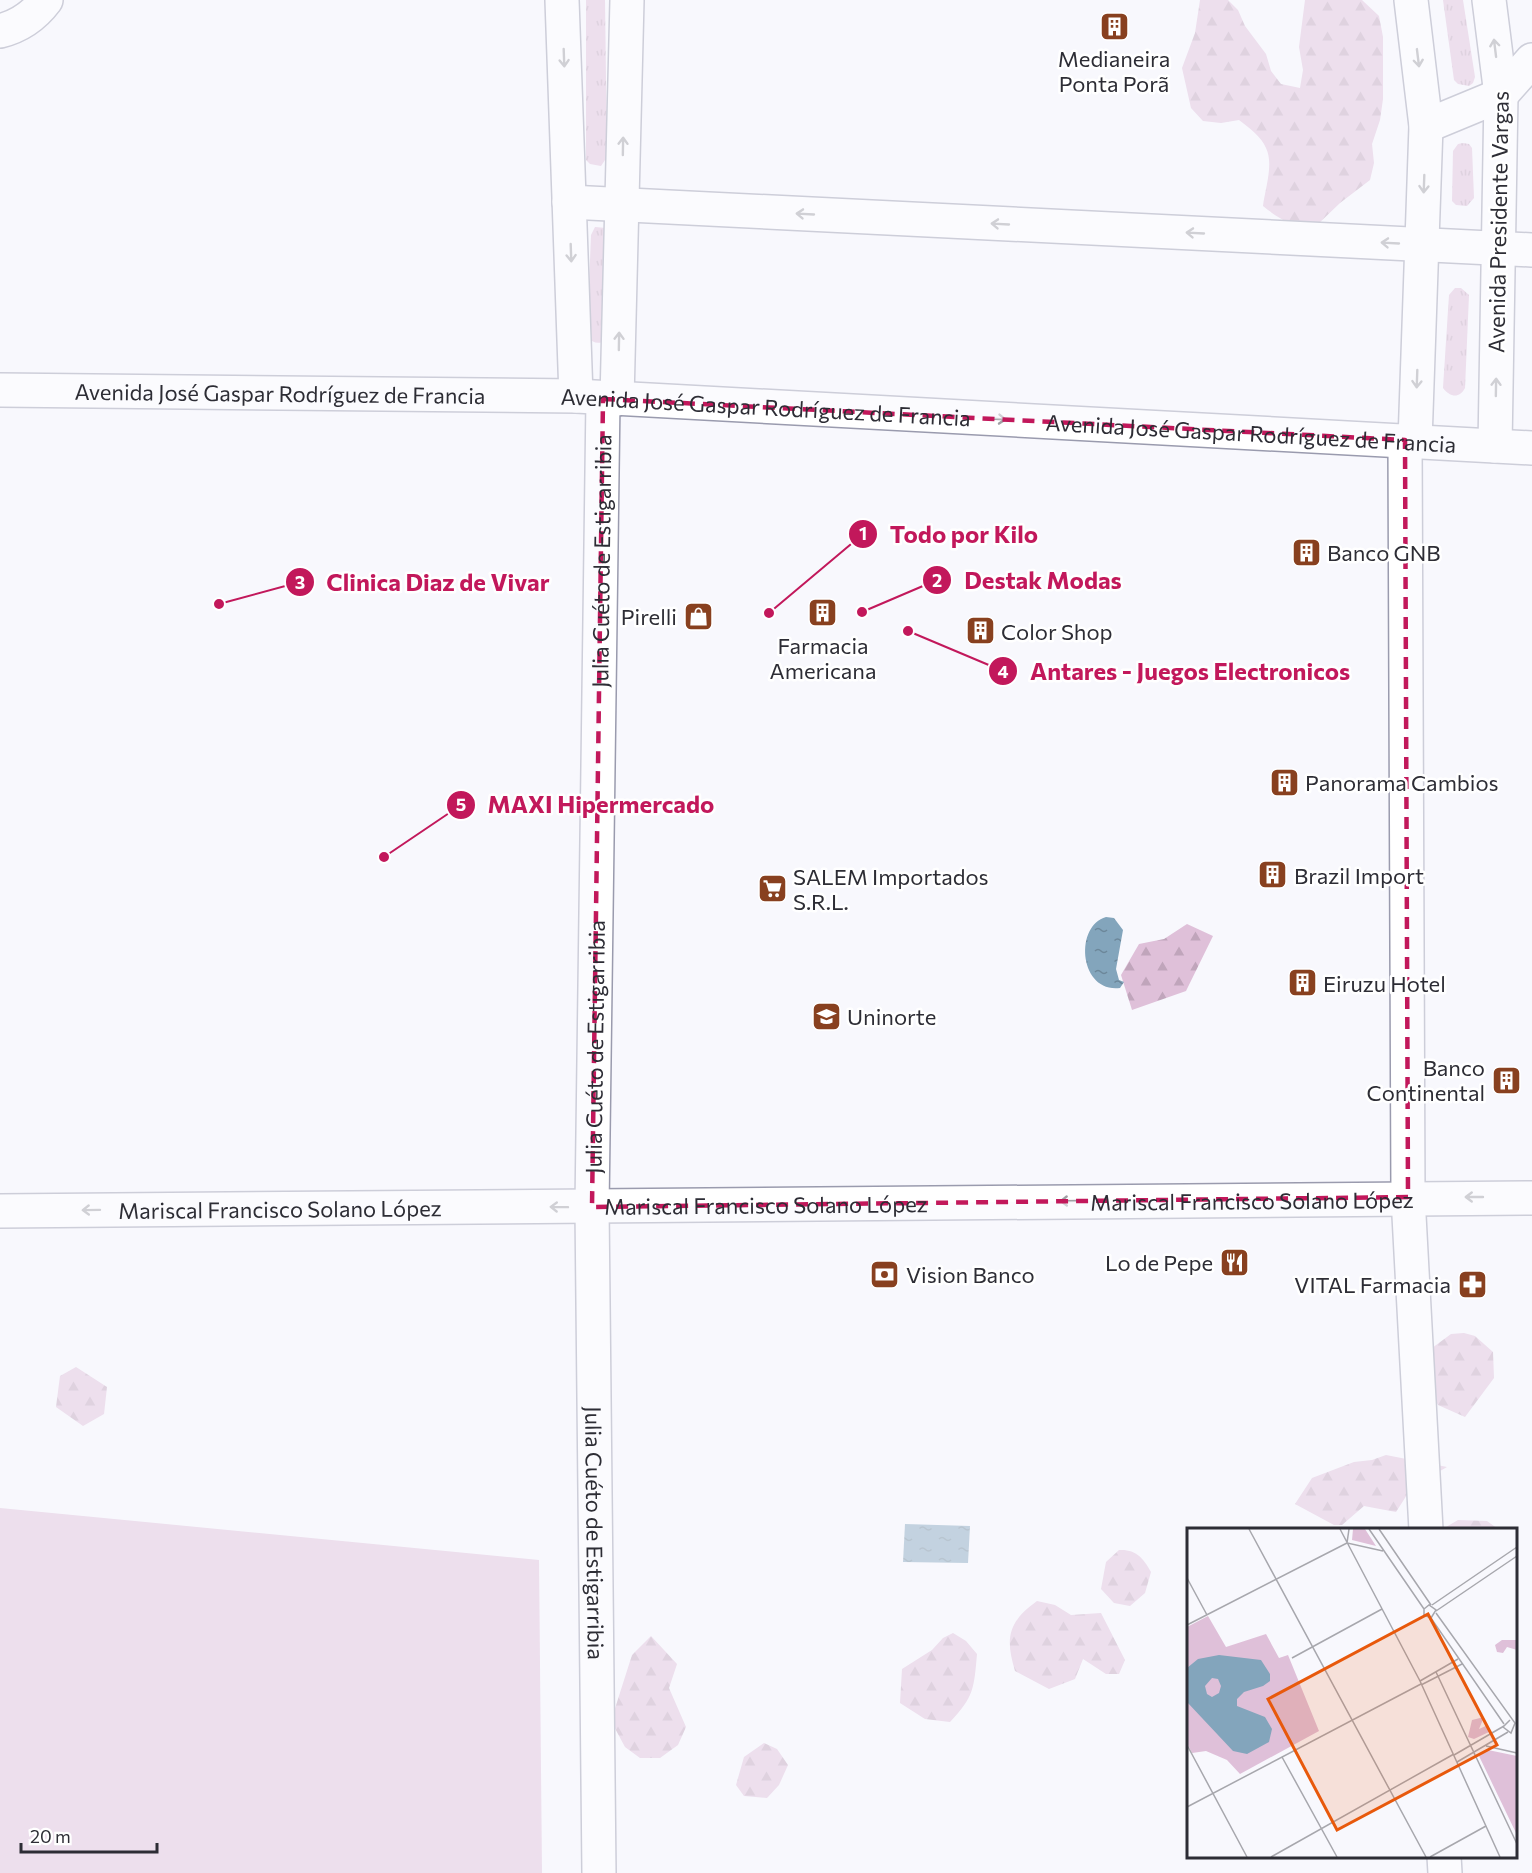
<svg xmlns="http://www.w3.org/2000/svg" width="1532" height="1873" viewBox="0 0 1532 1873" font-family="Commissioner,sans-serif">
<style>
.grass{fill:url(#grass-tufts)}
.forest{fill:url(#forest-firs)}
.green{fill:#dfc0d9}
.water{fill:url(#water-ripples)}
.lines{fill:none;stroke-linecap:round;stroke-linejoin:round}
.street-casing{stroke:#9a9bae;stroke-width:36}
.secondary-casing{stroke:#9a9bae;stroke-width:36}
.street{stroke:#fff;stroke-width:33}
.secondary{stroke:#fff;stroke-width:33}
.oneway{stroke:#a0a0a4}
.marked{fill:none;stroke:#c2185b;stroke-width:4.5;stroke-dasharray:12 8;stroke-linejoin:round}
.labels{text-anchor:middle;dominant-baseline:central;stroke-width:5;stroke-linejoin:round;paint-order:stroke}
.poi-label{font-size:22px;fill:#2d2d35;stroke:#fff;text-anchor:start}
.street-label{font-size:22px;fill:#2d2d35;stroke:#fff}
.inset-road{fill:none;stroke:#a7a7ad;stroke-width:1.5}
.view{fill:#e8590c;fill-opacity:0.15;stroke:#e8590c;stroke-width:3}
.inset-edge{fill:none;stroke:#2d2d35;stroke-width:3}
.leader{fill:none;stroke:#c2185b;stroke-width:2}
.callout-dot{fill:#c2185b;stroke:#fff;stroke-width:2}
.mark-label{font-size:18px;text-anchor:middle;font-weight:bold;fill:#fff}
.callout-label{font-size:24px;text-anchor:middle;font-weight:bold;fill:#c2185b;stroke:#fff;stroke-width:5;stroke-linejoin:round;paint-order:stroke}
</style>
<defs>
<pattern id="grass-tufts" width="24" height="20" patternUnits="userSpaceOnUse" patternTransform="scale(1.5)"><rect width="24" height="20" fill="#dfc0d9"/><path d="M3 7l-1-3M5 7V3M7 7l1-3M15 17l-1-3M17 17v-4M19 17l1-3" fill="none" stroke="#c0a5bb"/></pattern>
<pattern id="forest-firs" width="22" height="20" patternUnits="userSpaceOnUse" patternTransform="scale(1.5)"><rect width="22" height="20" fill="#dfc0d9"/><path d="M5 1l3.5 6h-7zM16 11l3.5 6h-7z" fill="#c0a5bb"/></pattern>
<pattern id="water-ripples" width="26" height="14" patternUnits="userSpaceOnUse" patternTransform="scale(1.5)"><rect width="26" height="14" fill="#83a5bc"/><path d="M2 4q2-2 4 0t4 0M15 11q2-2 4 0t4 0" fill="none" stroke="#6c879a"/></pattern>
</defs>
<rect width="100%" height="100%" fill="#f8f8fd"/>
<g class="grass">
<path d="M586,0H605L607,157L601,166L590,164L586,160Z"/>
<path d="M1443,0H1463L1475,77L1473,83L1469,86L1458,84L1454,80Z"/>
<path d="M1463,143L1469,144L1472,148L1474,198L1467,206L1456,205L1452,201L1453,151L1458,144Z"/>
<path d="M595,227L606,228V340C599,345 593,343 587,337L591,235Z"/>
<path d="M1455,288H1461L1469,295L1465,388C1459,399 1450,397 1443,388L1449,295Z"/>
</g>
<g class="forest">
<path d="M1200,0H1228L1238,10L1245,26L1266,54L1271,71L1281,84L1300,88L1303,70L1299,47L1305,0H1362L1379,16L1383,37V99L1380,120L1372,144L1374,163L1370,180L1340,203L1316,226C1291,226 1282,221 1263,206C1265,189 1274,164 1266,148C1262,137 1248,127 1239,120L1221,123L1203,121L1191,108L1182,68L1195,33Z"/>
<path d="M1187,924L1213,936L1186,991L1132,1010L1121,975L1139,944L1164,939Z"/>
<path d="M1464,1333L1475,1336L1493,1352L1494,1378L1465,1417L1438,1405L1425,1384L1424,1354L1451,1334Z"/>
<path d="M76,1367L107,1387L104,1414L83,1426L56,1407L60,1376Z"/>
<path d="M1386,1455L1447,1467L1412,1487L1396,1512L1364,1506L1342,1525H1334L1295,1504L1312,1478L1354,1462L1372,1460Z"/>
<path d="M1458,1520L1487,1521L1498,1529L1441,1530Z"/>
<path d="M1119,1550C1136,1549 1143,1558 1151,1572L1145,1593L1130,1606L1114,1603L1101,1589L1106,1562Z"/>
<path d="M1037,1601L1055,1605L1071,1615L1101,1613L1125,1660L1119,1674H1106L1083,1659L1075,1679L1049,1689L1015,1671C1005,1638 1008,1622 1037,1601Z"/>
<path d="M953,1633L966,1641L977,1654C974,1688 974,1697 950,1722L925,1719L900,1703L902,1669L932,1650L943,1638Z"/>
<path d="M651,1636L677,1664L669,1688L686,1727L678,1745L660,1758H640L625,1747L611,1721L632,1655Z"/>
<path d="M764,1743L777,1749L788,1765L779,1785L767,1798L744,1796L736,1785L744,1757Z"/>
</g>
<path class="green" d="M0,1508L539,1560L542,1873H0Z"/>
<g class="water">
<path d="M1106,917L1114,918L1123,930L1116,969L1119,980L1124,982L1120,988C1079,993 1074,926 1106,917Z"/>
<path d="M905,1524L970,1526L968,1563L903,1562Z"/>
</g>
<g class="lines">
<defs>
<g id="street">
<path d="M562,0L576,396"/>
<path d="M569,202L1532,250"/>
<path d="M617,399L627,0"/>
<path d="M1405,440L1408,1197L1426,1530"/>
<path id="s1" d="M592,1207L603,399"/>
<path d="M1444,1856L1445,1873"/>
</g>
<g id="secondary">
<path d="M1411,0L1426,126L1415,441"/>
<path d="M1489,0L1501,95L1495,446"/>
<path d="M0,31C20,26 34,16 46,0"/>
<path d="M1426,126L1501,95L1532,60"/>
<path id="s2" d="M0,390L576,396L1532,448"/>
<path id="s3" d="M592,1207L599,1873"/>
<path id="s4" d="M0,1211L1532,1198"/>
</g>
</defs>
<use href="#street" class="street-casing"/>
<use href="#secondary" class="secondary-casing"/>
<use href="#street" class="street"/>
<use href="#secondary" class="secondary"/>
</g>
<defs><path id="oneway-shaft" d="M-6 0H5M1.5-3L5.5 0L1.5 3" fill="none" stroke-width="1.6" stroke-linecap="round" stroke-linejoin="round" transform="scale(1.5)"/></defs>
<g class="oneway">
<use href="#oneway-shaft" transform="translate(1495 48) rotate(-97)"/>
<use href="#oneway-shaft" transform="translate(564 58) rotate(88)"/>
<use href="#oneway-shaft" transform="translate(1418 58) rotate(83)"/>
<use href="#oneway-shaft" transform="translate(623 146) rotate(-89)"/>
<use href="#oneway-shaft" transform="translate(1424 184) rotate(92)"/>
<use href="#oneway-shaft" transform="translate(805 214) rotate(-177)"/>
<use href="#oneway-shaft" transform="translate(1000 224) rotate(-177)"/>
<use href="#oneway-shaft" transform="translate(1195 233) rotate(-177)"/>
<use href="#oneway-shaft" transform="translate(1390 243) rotate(-177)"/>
<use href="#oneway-shaft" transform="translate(571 253) rotate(88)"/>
<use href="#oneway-shaft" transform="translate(619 341) rotate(-89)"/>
<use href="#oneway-shaft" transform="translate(1417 379) rotate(92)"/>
<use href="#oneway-shaft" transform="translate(1496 387) rotate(-89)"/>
<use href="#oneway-shaft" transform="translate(997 419) rotate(3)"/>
<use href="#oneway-shaft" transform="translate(1474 1197) rotate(-180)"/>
<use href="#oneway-shaft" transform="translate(1069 1201) rotate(179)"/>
<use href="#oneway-shaft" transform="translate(559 1207) rotate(-179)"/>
<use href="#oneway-shaft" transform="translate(91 1210) rotate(179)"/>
</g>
<path d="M0 0H1532V1873H0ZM603,399L1405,440L1408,1197L592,1207Z" fill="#f8f8fd" fill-opacity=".55" fill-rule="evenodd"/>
<path class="marked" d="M603,399L1405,440L1408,1197L592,1207Z"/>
<defs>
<symbol id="building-square" viewBox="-11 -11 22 22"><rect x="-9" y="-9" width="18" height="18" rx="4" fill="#88401f" stroke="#fff"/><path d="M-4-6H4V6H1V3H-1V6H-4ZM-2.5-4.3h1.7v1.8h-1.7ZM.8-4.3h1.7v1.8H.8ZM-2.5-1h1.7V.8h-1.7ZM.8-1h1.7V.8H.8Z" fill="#fff"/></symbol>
<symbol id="shop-square" viewBox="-11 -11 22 22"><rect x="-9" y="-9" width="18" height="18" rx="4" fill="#88401f" stroke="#fff"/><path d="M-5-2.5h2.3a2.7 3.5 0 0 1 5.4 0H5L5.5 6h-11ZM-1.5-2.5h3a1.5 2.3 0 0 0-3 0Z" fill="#fff"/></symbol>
<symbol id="supermarket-square" viewBox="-11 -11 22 22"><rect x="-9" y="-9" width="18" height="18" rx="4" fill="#88401f" stroke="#fff"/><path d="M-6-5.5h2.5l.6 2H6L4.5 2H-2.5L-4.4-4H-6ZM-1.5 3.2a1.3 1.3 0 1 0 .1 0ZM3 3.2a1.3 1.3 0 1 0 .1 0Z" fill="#fff"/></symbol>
<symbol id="university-square" viewBox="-11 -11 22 22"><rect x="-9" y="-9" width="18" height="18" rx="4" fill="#88401f" stroke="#fff"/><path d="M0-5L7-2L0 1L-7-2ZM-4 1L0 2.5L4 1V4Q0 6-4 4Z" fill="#fff"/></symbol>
<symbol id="restaurant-square" viewBox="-11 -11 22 22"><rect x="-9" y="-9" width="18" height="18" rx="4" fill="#88401f" stroke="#fff"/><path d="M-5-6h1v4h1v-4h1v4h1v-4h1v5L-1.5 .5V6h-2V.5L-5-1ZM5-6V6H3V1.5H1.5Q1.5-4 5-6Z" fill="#fff"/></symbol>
<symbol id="bank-square" viewBox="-11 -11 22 22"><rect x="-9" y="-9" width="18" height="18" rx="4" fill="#88401f" stroke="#fff"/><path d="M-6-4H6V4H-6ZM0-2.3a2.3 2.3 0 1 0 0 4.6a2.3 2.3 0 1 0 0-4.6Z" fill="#fff"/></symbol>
<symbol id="pharmacy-square" viewBox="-11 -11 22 22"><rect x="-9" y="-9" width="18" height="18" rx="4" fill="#88401f" stroke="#fff"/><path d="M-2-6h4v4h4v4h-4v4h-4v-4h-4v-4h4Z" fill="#fff"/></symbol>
</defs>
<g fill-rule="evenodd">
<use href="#building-square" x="1098" y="10" width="33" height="33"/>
<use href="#building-square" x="1290" y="536" width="33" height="33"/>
<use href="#building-square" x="806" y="596" width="33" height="33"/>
<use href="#shop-square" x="682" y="600" width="33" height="33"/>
<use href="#building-square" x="964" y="614" width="33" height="33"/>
<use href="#building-square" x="1268" y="766" width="33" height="33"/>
<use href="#building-square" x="1256" y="858" width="33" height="33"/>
<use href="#supermarket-square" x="756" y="872" width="33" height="33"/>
<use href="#building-square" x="1286" y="966" width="33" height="33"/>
<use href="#university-square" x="810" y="1000" width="33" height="33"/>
<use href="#building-square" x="1490" y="1064" width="33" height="33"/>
<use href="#restaurant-square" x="1218" y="1246" width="33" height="33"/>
<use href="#bank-square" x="868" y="1258" width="33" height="33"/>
<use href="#pharmacy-square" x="1456" y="1268" width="33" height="33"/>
</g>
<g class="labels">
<g class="poi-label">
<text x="1114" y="58" text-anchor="middle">Medianeira<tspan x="1114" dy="25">Ponta Porã</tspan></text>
<text x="1327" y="552">Banco GNB</text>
<text x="677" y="616" text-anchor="end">Pirelli</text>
<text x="1001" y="631">Color Shop</text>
<text x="823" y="645" text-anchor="middle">Farmacia<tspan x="823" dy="25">Americana</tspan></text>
<text x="1305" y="782">Panorama Cambios</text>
<text x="1294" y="875">Brazil Import</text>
<text x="793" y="876">SALEM Importados<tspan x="793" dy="25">S.R.L.</tspan></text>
<text x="1323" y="983">Eiruzu Hotel</text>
<text x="847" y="1016">Uninorte</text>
<text x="1485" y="1067" text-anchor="end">Banco<tspan x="1485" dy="25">Continental</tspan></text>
<text x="1213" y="1262" text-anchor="end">Lo de Pepe</text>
<text x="906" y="1274">Vision Banco</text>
<text x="1451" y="1284" text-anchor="end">VITAL Farmacia</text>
</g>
<g class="street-label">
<text transform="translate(1498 222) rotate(-89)">Avenida Presidente Vargas</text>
<text stroke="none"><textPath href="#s2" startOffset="280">Avenida José Gaspar Rodríguez de Francia</textPath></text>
<text stroke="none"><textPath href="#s2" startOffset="766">Avenida José Gaspar Rodríguez de Francia</textPath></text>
<text stroke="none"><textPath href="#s2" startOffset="1252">Avenida José Gaspar Rodríguez de Francia</textPath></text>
<text stroke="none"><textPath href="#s1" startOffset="646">Julia Cuéto de Estigarribia</textPath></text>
<text stroke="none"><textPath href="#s1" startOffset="160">Julia Cuéto de Estigarribia</textPath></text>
<text stroke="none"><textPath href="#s4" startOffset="1252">Mariscal Francisco Solano López</textPath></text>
<text stroke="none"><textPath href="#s4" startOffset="766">Mariscal Francisco Solano López</textPath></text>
<text stroke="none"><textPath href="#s4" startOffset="280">Mariscal Francisco Solano López</textPath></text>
<text stroke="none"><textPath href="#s3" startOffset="326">Julia Cuéto de Estigarribia</textPath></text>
</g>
</g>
<g transform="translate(1187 1528)">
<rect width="330" height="330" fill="#f8f8fd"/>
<path d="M315,112H330V122L320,119L316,125L310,124L308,117ZM297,189L292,201L301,197L302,204L287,211L281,209L285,192Z" fill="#dfc0d9"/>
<path d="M166,1H178L189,18L165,12ZM21,88L39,119L79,106L92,130L101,127L132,203L53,246L40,232L19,223L5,225L0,215V99ZM301,222L330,228V307L292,228Z" fill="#dfc0d9"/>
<path d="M32,127L74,132L83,146V153L76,158L57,164L50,171V178L78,189L85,201L82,214L60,226L46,223L0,174V140L11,131ZM25,150L31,151L34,158L32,165L25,169L20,166L18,158Z" fill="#83a5bc" fill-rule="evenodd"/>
<path class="inset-road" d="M62,1L239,329M153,1L233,153L313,329M162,1L160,15L196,23M182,1L237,81M192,1L244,77M0,50L20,87M245,77L330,19M249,83L330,28M249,85L328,195L324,205L316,199L323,192M244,90L249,82L242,77L237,81V87L244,90L317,196M0,97L160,15M105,130L195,81M249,144L330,316M233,153L271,131M234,157L275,136M0,217L60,329M299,218L330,225M267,227L317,198M95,229L150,329M270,234L321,204M0,279L234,156M84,329L267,226M243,329L299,298"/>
<path class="view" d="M241,86L310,217L150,302L81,171Z"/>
<rect width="330" height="330" class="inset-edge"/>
</g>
<path class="leader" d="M769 613L863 534M862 612L937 580M219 604L300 582M908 631L1003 671M384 857L461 805"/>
<g class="callout-dot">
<circle cx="769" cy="613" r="6"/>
<circle cx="862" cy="612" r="6"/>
<circle cx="219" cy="604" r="6"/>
<circle cx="908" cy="631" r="6"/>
<circle cx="384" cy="857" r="6"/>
<circle cx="863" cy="534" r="15"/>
<circle cx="937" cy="580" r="15"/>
<circle cx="300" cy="582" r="15"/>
<circle cx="1003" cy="671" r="15"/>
<circle cx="461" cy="805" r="15"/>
</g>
<g class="mark-label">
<text x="863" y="540">1</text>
<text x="937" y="587">2</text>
<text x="300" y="589">3</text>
<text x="1003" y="678">4</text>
<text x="461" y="811">5</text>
</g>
<g class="callout-label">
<text x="964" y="543">Todo por Kilo</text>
<text x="1043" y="589">Destak Modas</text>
<text x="438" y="591">Clinica Diaz de Vivar</text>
<text x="1190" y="680">Antares - Juegos Electronicos</text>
<text x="601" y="813">MAXI Hipermercado</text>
</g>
<path d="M21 1843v9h136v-9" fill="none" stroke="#2d2d35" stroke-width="3"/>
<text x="30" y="1843" font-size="18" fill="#2d2d35" stroke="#ffffff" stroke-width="4.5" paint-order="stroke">20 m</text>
</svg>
